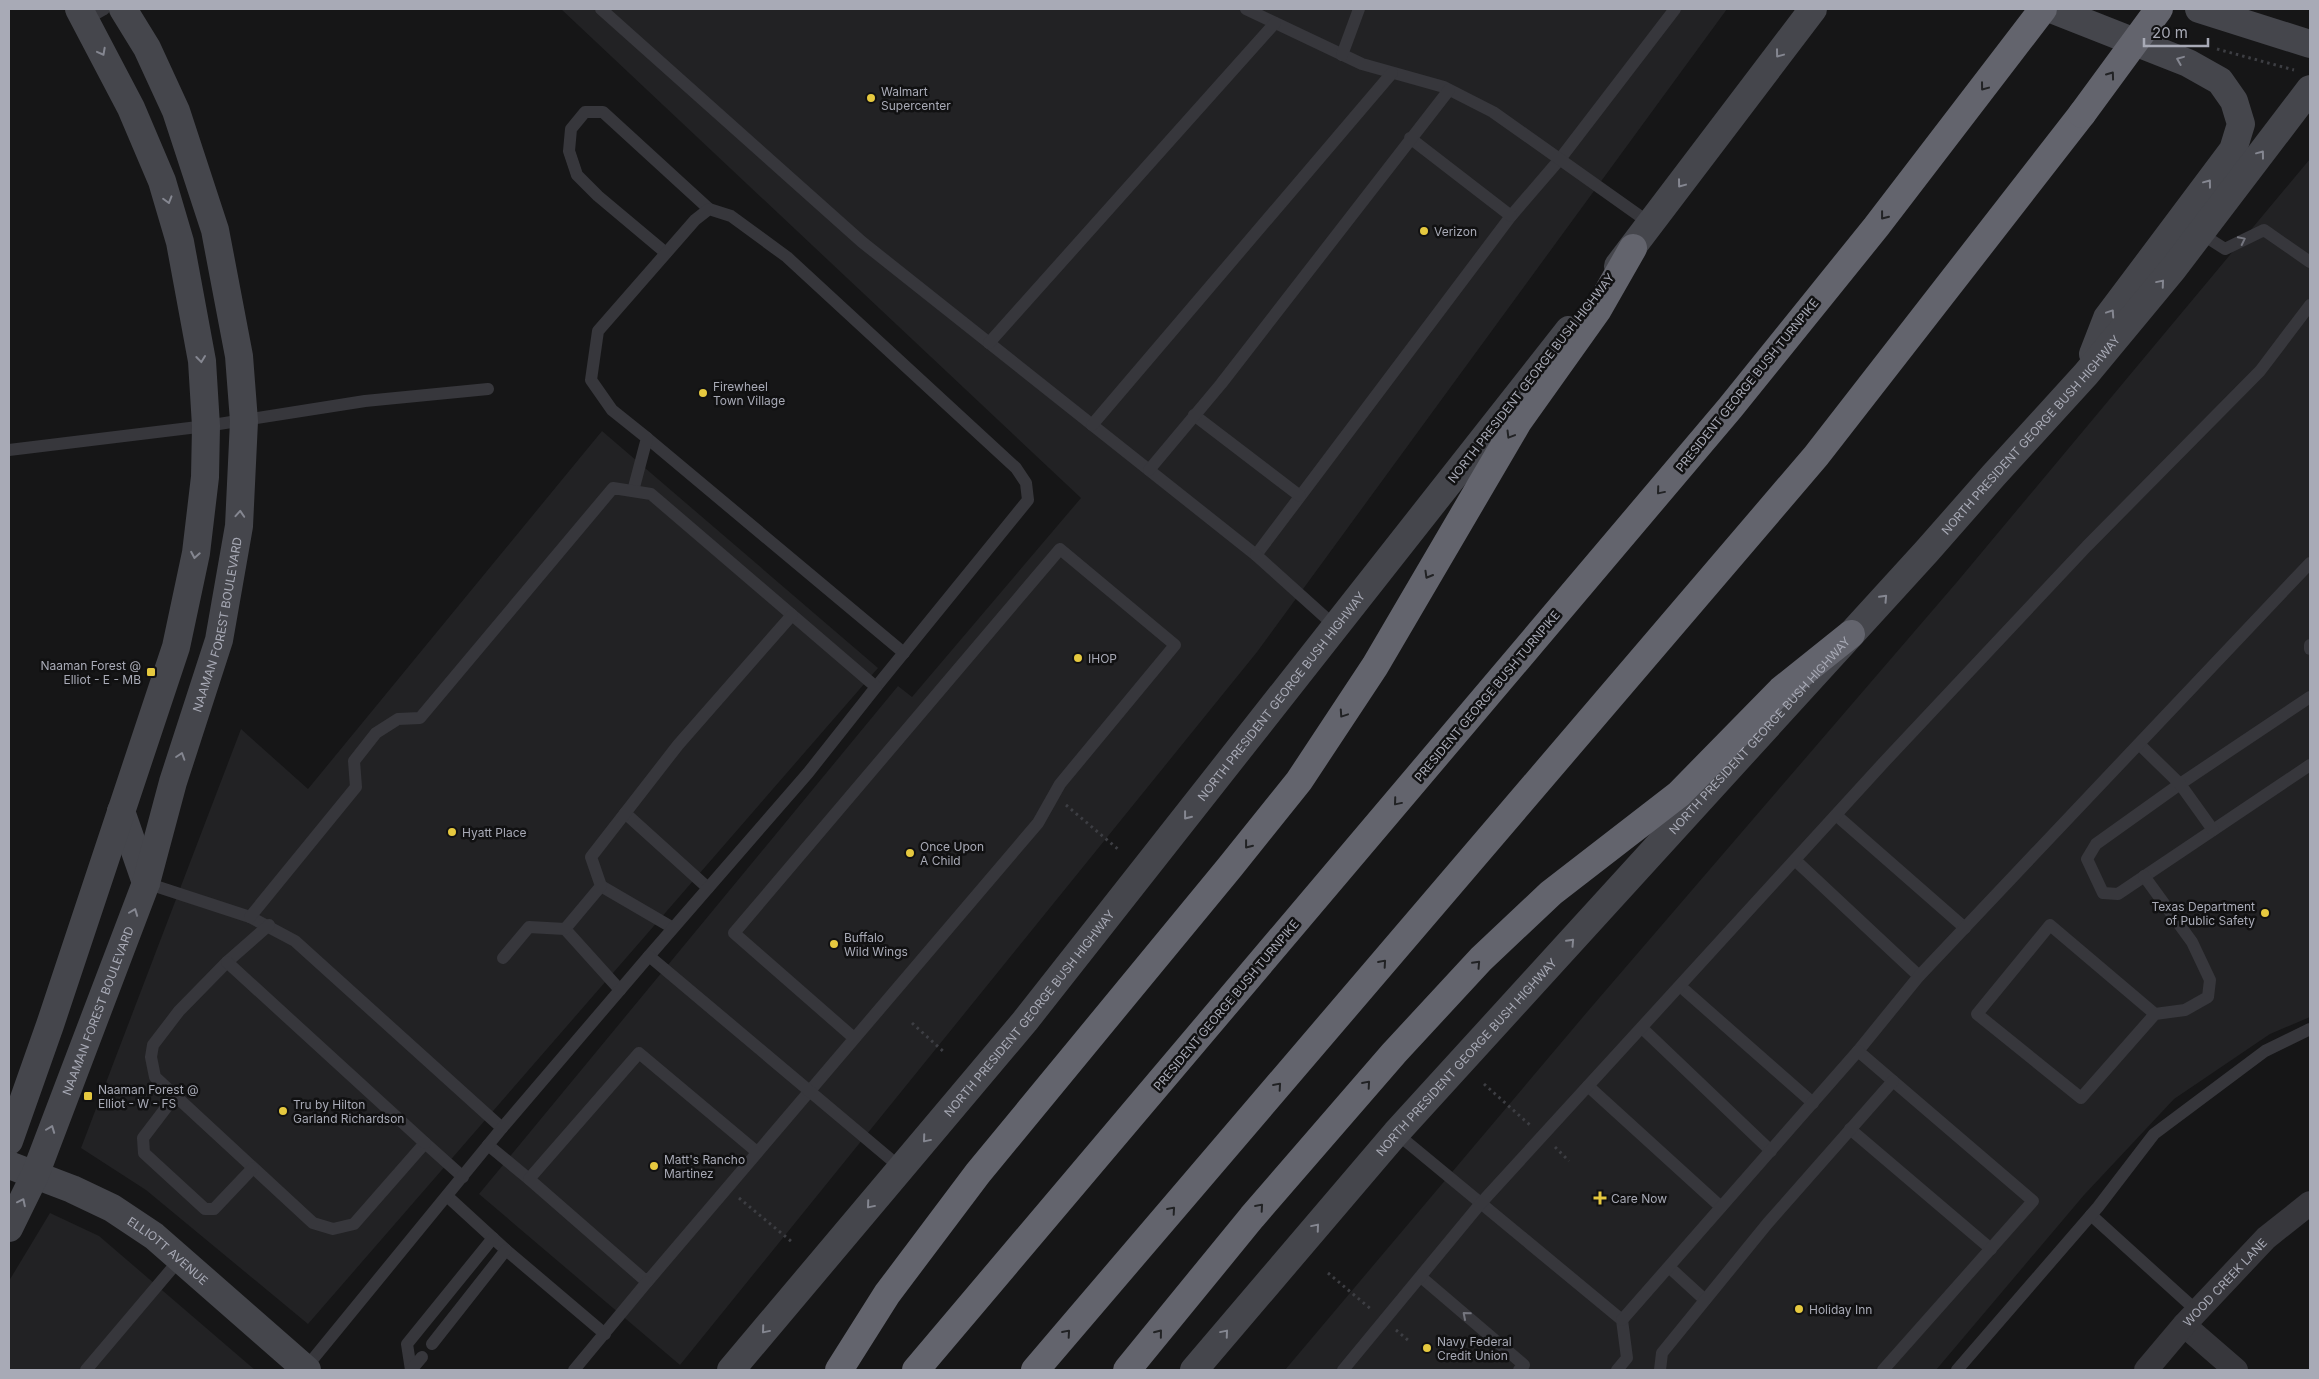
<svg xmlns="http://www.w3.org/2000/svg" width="2319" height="1379" viewBox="0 0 2319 1379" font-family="Inter,sans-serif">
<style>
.built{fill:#222224}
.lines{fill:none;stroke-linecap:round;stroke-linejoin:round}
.path{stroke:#3d3e43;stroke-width:3;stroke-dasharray:2.5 4;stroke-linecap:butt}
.lane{stroke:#37373c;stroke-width:12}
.street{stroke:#37373c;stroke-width:24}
.secondary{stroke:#45464c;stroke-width:28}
.highway{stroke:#63646d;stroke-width:28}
.highway-bridge{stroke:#63646d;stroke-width:28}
.oneway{stroke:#858791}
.oneway2{stroke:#212224}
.oneway3{stroke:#75767f}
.poi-dot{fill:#e6c93f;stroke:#111112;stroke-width:2}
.labels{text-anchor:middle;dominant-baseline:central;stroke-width:5;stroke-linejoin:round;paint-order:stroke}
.poi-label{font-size:12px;fill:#a8aab6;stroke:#111112;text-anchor:start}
.street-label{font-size:12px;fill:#a8aab6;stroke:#111112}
</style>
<rect width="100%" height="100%" fill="#161617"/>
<g class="built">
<path d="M561,9H1727L1257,652L680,1365L479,1194L898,686L912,697L1081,498Z"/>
<path d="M2310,159V1017L2270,1034L2174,1099L2084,1195L1936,1370H1285L1588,1011L1957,582Z"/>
<path d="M602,431L878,668L308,1324L146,1190L81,1148L241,729L308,789Z"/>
<path d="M50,1213L99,1236L255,1370H9V1281Z"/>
</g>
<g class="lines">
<g class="path">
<path d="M2217,49L2294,70"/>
<path d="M1066,805L1119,850"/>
<path d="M912,1023L945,1053"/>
<path d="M1484,1084L1531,1126"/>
<path d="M1555,1147L1569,1161"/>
<path d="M739,1198L792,1242"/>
<path d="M1328,1273L1372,1310"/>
<path d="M1396,1330L1409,1341"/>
</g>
<g class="lane">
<path d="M601,9L862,242L1256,555L1511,216L1560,159L1675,9"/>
<path d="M1246,9L1362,64L1444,87L1493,112L1651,224"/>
<path d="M85,20L104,9"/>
<path d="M1342,55L1359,9"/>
<path d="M1410,138L1511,216"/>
<path d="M2200,233L2225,249L2264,230L2310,262"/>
<path d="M666,253L598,196L577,175L569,151L571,129L585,112H603L709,209"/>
<path d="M989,343L1275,23"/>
<path d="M1194,415L1300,496"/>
<path d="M1092,425L1392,73"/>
<path d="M647,438L904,653"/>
<path d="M9,450L206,426L365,401L488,389"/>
<path d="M1149,470L1221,384L1449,90"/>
<path d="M633,491L647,438L612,410L591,380L598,331L695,220L709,209L731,216L787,257L1016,468L1026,483L1028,500L876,687"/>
<path d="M1256,555L1336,627"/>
<path d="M2310,645V649"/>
<path d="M2310,697L2180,784L2096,844L2087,859L2103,893L2118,894L2310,765"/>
<path d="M2139,744L2180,784L2213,830"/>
<path d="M625,813L708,888"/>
<path d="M1836,815L1965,928"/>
<path d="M1795,860L1919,976"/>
<path d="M2144,876L2192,942L2210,980L2208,997L2185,1010L2155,1014L2050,925L1977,1014L2081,1098L2155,1014"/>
<path d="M146,883L250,917L295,941L502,1128"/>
<path d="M601,886L673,928"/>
<path d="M250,917L356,787L354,761L376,733L398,719L420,718L613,488L651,494L876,687L808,773L649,956"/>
<path d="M269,925L227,962L179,1011L153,1045L151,1057L155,1077L313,1223L333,1229L354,1224L425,1143L463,1177"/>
<path d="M565,929L620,990"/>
<path d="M503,958L529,927L565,929L601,886L591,857L678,745L792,615"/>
<path d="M227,962L425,1143"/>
<path d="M1680,986L1813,1103"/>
<path d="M1642,1028L1771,1151"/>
<path d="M1858,1051L1919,976L2310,563"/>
<path d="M1588,1086L1721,1207"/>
<path d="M175,1096L143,1138L144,1153L205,1209H214L253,1168"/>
<path d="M1850,1129L1991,1249"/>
<path d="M1396,1133L1622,1320L1627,1358L1617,1370"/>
<path d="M488,1145L529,1179"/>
<path d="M757,1152L639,1053L529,1179L647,1282L1038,823L1060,784L1175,645L1060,549L734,933L854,1038"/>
<path d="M447,1196L506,1250L605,1334"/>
<path d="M2091,1215L2197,1311"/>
<path d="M1669,1267L1705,1300"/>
<path d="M1421,1277L1524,1365L1519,1370"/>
<path d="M1622,1320L1858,1051L2033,1201L1883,1370"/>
<path d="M432,1344L506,1250"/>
<path d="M86,1370L180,1259"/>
<path d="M304,1370L502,1128L649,956L901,1168"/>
<path d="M411,1370L407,1344L493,1238"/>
<path d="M411,1370L422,1357"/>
<path d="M574,1370L647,1282"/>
<path d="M1343,1370L1481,1203L1886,760L2087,546L2260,371L2310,305"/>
<path d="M1660,1370L1662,1353L1767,1224L1893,1081"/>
<path d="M1957,1370L2098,1207L2154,1134L2265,1051L2310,1029"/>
</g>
<g class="street">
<path d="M2184,1325L2236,1370"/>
<path id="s1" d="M2146,1370L2184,1325L2266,1238L2310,1203"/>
</g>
<g class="secondary">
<path d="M2051,9L2188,63L2220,81L2234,101L2241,124L2233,150L2107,318L2093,354"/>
<path d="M2199,9L2310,44"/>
<path d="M1618,266L1813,9"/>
<path d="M121,811L146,883"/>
<path d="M9,1141L50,1025L176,647L196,553L205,477L206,426L202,361L180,242L162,181L131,108L79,9"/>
<path id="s2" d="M9,1165L72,1189L112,1208L154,1236L307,1370"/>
<path id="s3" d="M9,1228L35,1175L146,883L173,782L219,640L239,526L244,421L239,356L215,230L176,111L147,48L123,9"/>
<path id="s4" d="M731,1370L1025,1021L1569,330"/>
<path id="s5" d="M1194,1370L1396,1133L1927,551L1993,476L2086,374L2173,269L2310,89"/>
</g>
<g class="highway">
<path d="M839,1370L887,1294L978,1173L1230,867L1299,781L1375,666L1518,422L1597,311L1633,248"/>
<path d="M916,1370L1730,408L1876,227L2043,9"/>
<path d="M1035,1370L1816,456L2082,114"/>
<path d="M1127,1370L1252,1217L1394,1053L1481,959L1551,893L1679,794L1781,690L1851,634"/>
</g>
<path class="highway-bridge" d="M2082,114L2159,9"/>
</g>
<defs><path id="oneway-chevron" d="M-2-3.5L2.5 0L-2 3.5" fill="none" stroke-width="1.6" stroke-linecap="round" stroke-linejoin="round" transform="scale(1.25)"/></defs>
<g class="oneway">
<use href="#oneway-chevron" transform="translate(102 52) rotate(62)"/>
<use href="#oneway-chevron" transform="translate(1779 54) rotate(127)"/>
<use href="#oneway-chevron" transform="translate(2180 60) rotate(-158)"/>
<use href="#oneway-chevron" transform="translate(2261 154) rotate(-53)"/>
<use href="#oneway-chevron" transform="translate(2208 183) rotate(-53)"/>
<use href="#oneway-chevron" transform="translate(1681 184) rotate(127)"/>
<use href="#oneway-chevron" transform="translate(168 200) rotate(74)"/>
<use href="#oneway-chevron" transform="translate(2161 283) rotate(-50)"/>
<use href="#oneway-chevron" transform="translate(2111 313) rotate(-56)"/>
<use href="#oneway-chevron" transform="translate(201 359) rotate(83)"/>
<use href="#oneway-chevron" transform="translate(240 514) rotate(-86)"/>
<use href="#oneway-chevron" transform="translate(195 555) rotate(100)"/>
<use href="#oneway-chevron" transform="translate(1884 598) rotate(-47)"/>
<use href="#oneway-chevron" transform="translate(181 756) rotate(-72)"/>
<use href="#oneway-chevron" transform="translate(1187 816) rotate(128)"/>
<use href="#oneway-chevron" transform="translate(134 912) rotate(-69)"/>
<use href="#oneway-chevron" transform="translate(1571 942) rotate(-47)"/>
<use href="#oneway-chevron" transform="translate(51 1129) rotate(-69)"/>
<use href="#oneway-chevron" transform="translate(926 1139) rotate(130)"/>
<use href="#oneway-chevron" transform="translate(22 1202) rotate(-64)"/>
<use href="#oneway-chevron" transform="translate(870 1205) rotate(130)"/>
<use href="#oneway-chevron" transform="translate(1316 1227) rotate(-50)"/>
<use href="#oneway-chevron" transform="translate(765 1330) rotate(130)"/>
<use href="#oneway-chevron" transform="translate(1225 1333) rotate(-50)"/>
</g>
<g class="oneway2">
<use href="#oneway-chevron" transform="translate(2111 75) rotate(-54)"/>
<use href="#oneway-chevron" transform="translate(1984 87) rotate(127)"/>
<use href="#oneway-chevron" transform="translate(1884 216) rotate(128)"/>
<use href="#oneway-chevron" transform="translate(1510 435) rotate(121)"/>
<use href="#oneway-chevron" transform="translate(1660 491) rotate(130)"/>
<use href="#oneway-chevron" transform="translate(1428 575) rotate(120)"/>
<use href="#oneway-chevron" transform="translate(1343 714) rotate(124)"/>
<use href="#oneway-chevron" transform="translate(1397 802) rotate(130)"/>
<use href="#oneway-chevron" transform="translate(1248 845) rotate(128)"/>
<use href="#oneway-chevron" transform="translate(1383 963) rotate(-49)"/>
<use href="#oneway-chevron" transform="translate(1477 964) rotate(-47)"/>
<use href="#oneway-chevron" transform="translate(1367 1084) rotate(-49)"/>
<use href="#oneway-chevron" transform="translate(1278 1086) rotate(-49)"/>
<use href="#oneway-chevron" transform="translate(1260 1207) rotate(-49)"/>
<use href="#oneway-chevron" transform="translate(1172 1210) rotate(-49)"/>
<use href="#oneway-chevron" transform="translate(1067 1333) rotate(-49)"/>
<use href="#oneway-chevron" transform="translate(1159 1333) rotate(-51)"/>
</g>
<g class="oneway3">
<use href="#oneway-chevron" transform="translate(2242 240) rotate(-26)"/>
<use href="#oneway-chevron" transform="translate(1466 1315) rotate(-139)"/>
</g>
<g class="poi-dot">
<circle cx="871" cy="98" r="5"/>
<circle cx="1424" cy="231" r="5"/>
<circle cx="703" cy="393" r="5"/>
<circle cx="1078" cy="658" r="5"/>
<rect x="146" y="667" width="10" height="10" rx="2.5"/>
<circle cx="452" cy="832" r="5"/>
<circle cx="910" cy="853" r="5"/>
<circle cx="2265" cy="913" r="5"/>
<circle cx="834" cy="944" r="5"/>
<rect x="83" y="1091" width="10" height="10" rx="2.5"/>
<circle cx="283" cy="1111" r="5"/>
<circle cx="654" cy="1166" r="5"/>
<path d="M1597.5 1190.5h5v5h5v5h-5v5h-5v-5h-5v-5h5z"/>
<circle cx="1799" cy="1309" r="5"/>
<circle cx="1427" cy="1348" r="5"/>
</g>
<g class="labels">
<g class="poi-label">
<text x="881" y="91">Walmart<tspan x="881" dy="14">Supercenter</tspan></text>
<text x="1434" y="231">Verizon</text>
<text x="713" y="386">Firewheel<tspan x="713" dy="14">Town Village</tspan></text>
<text x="1088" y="658">IHOP</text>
<text x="141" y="665" text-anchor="end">Naaman Forest @<tspan x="141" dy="14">Elliot - E - MB</tspan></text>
<text x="462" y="832">Hyatt Place</text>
<text x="920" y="846">Once Upon<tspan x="920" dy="14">A Child</tspan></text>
<text x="2255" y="906" text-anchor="end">Texas Department<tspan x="2255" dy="14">of Public Safety</tspan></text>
<text x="844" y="937">Buffalo<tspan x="844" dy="14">Wild Wings</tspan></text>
<text x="98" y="1089">Naaman Forest @<tspan x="98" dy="14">Elliot - W - FS</tspan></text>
<text x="293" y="1104">Tru by Hilton<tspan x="293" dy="14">Garland Richardson</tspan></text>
<text x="664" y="1159">Matt's Rancho<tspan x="664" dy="14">Martinez</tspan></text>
<text x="1611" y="1198">Care Now</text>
<text x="1809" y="1309">Holiday Inn</text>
<text x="1437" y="1341">Navy Federal<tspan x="1437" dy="14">Credit Union</tspan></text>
</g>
<g class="street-label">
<text transform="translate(1531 378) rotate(-52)">NORTH PRESIDENT GEORGE BUSH HIGHWAY</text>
<text transform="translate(1747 385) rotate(-51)">PRESIDENT GEORGE BUSH TURNPIKE</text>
<text stroke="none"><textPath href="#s5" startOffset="1255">NORTH PRESIDENT GEORGE BUSH HIGHWAY</textPath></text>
<text stroke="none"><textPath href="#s3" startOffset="640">NAAMAN FOREST BOULEVARD</textPath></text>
<text transform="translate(1487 696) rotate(-50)">PRESIDENT GEORGE BUSH TURNPIKE</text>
<text stroke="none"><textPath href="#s4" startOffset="870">NORTH PRESIDENT GEORGE BUSH HIGHWAY</textPath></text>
<text stroke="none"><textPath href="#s5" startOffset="850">NORTH PRESIDENT GEORGE BUSH HIGHWAY</textPath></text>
<text transform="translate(1226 1005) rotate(-50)">PRESIDENT GEORGE BUSH TURNPIKE</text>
<text stroke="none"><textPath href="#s3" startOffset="235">NAAMAN FOREST BOULEVARD</textPath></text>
<text stroke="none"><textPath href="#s4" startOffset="465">NORTH PRESIDENT GEORGE BUSH HIGHWAY</textPath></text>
<text stroke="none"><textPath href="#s5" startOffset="415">NORTH PRESIDENT GEORGE BUSH HIGHWAY</textPath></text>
<text stroke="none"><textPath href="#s2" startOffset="182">ELLIOTT AVENUE</textPath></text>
<text stroke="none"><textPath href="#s1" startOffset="118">WOOD CREEK LANE</textPath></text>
</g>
</g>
<rect width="2319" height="1379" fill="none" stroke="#a8aab6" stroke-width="20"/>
<path d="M2144 38v8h64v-8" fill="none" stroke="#a8aab6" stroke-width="2.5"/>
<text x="2152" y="38" font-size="15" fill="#a8aab6" stroke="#111112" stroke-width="4" paint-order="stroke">20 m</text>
</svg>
